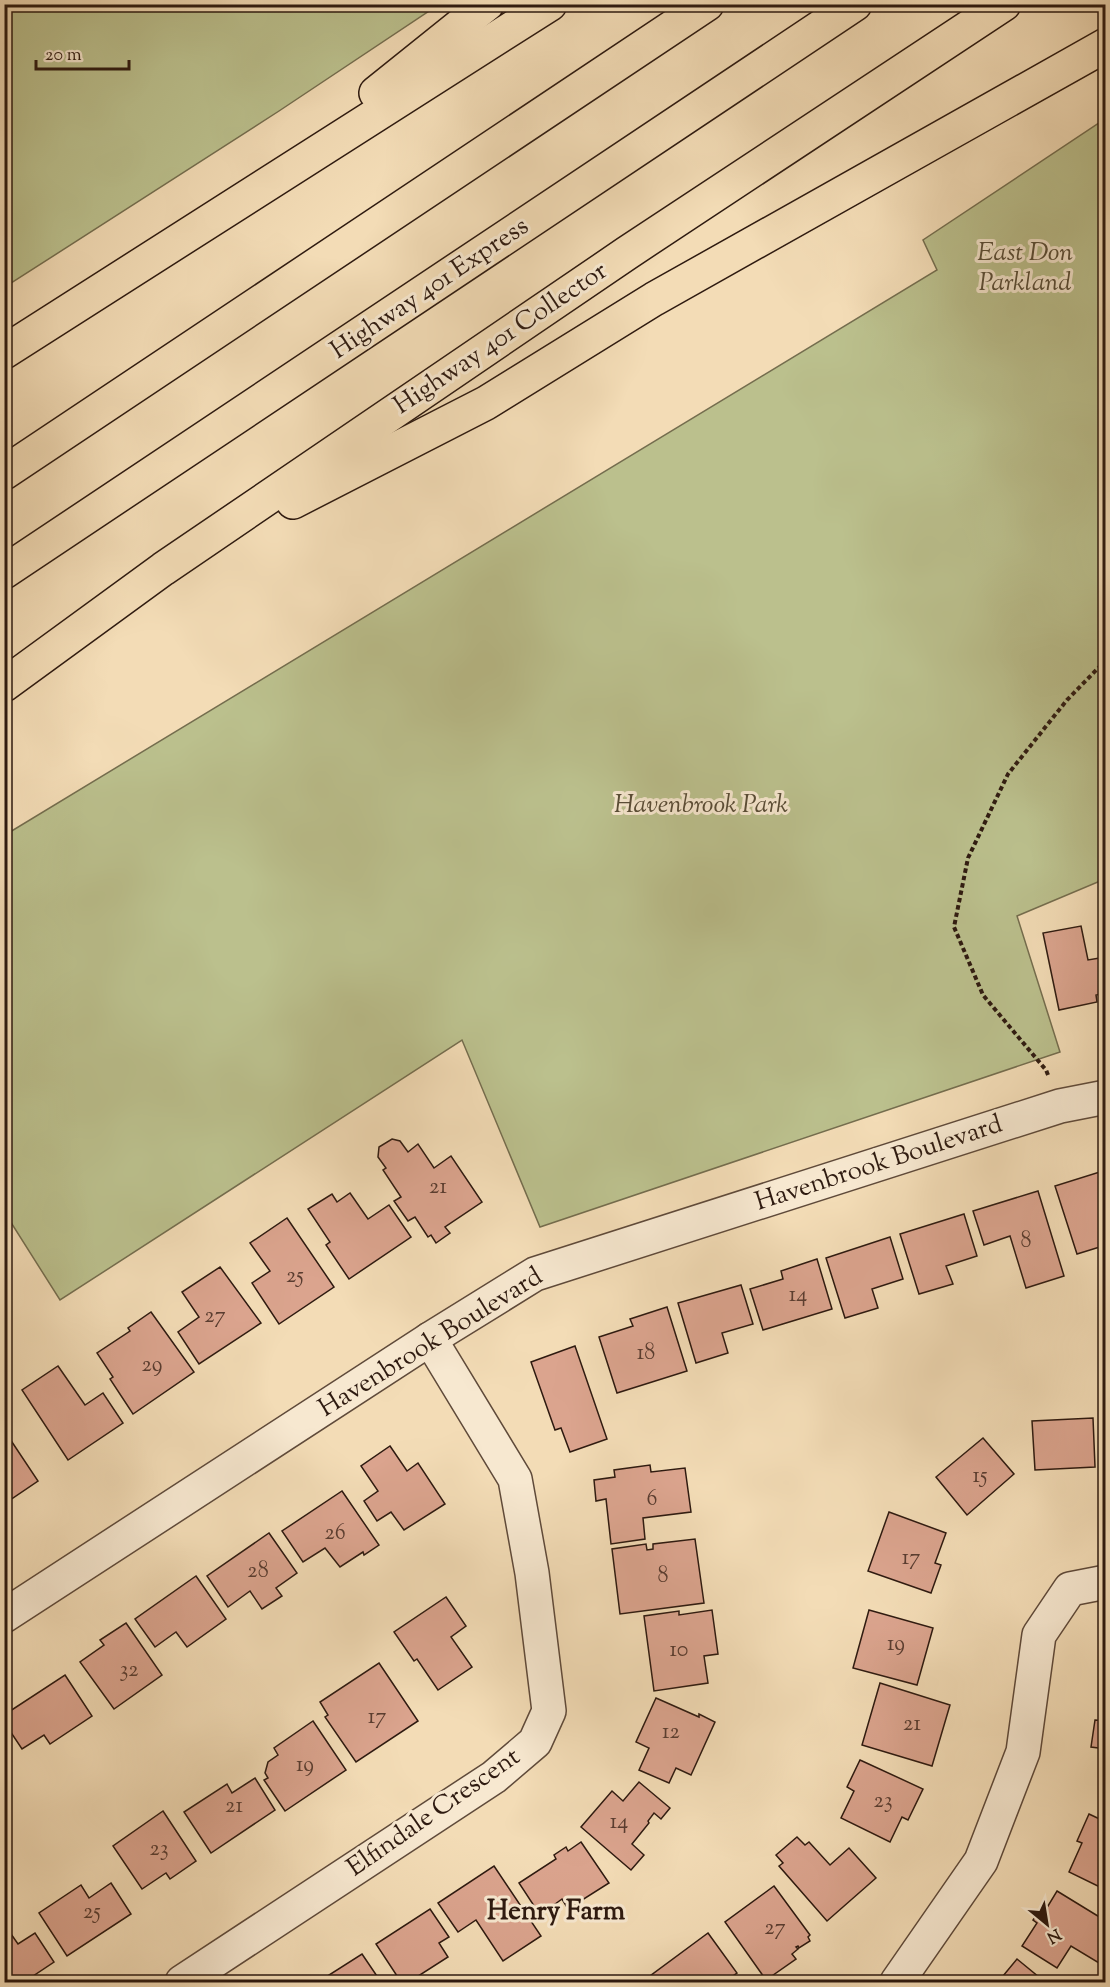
<svg xmlns="http://www.w3.org/2000/svg" width="1110" height="1987" viewBox="0 0 1110 1987" font-family="'Sorts Mill Goudy',serif">
<style>
.green{fill:#bbc08d;stroke:#746d4e;stroke-width:1.5}
.building{fill:#dba48e;stroke:#2e1a10;stroke-width:1.5}
.lines{fill:none;stroke-linecap:round;stroke-linejoin:round}
.minor-casing{stroke:#5f4a3a;stroke-width:36}
.highway-casing{stroke:#2e1a10;stroke-width:36}
.path{stroke:#2e1a10;stroke-width:4;stroke-dasharray:4.5 3;stroke-linecap:butt}
.minor{stroke:#f7e8d0;stroke-width:33}
.highway{stroke:#f3dcb6;stroke-width:33}
.labels{text-anchor:middle;dominant-baseline:central;stroke-width:6;stroke-linejoin:round;paint-order:stroke}
.number-label{font-size:22px;fill:#593c30}
.park-label{font-size:26px;font-style:italic;fill:#584c36;stroke:#f7e8d0}
.street-label{font-size:26px;fill:#2e1a10;stroke:#f7e8d0}
.neighbourhood-label{font-size:27px;font-weight:bold;fill:#2e1a10;stroke:#f7e8d0}
</style>
<rect width="100%" height="100%" fill="#f3dcb6"/>
<filter id="stains"><feTurbulence type="fractalNoise" baseFrequency=".00333" numOctaves="4"/><feColorMatrix values="0 0 0 0 .2 0 0 0 0 .09 0 0 0 0 .02 0 0 0 .5 -.17"/></filter>
<radialGradient id="worn" r=".72"><stop offset=".6" stop-color="#630" stop-opacity="0"/><stop offset="1" stop-color="#630" stop-opacity=".3"/></radialGradient>
<g class="green">
<path d="M5,4H438V5L279,111L5,287Z"/>
<path d="M1105,119V879L1017,916L1060,1052L540,1227L462,1040L60,1300L5,1213V835L937,270L923,240Z"/>
</g>
<g class="building">
<path d="M1081,926L1088,960L1106,957V993L1096,995L1097,1002L1059,1010L1043,933Z"/>
<path d="M392,1139L400,1141L408,1152L418,1144L434,1168L451,1156L482,1202L445,1227L450,1233L436,1243L431,1235L428,1237L415,1217L408,1221L394,1201L401,1197L383,1170L386,1168L378,1157L379,1147Z"/>
<path d="M1106,1170V1215L1102,1217L1106,1228V1236L1101,1238L1103,1246L1077,1254L1055,1186Z"/>
<path d="M1038,1191L1064,1276L1026,1288L1010,1236L984,1245L973,1211Z"/>
<path d="M350,1193L368,1219L389,1205L411,1237L349,1279L326,1245L330,1242L308,1209L332,1194L337,1202Z"/>
<path d="M964,1214L977,1256L946,1266L953,1284L919,1294L900,1234Z"/>
<path d="M287,1218L334,1287L279,1324L252,1283L270,1271L250,1243Z"/>
<path d="M890,1237L903,1279L872,1289L878,1308L845,1318L826,1258Z"/>
<path d="M817,1259L832,1309L763,1330L750,1289L783,1279L781,1271Z"/>
<path d="M220,1267L261,1323L199,1364L178,1332L199,1317L182,1292Z"/>
<path d="M741,1285L753,1324L722,1333L728,1353L696,1363L678,1303Z"/>
<path d="M667,1307L687,1371L617,1393L599,1337L633,1326L630,1319Z"/>
<path d="M151,1312L194,1372L133,1414L110,1379L113,1377L97,1353L130,1331L128,1328Z"/>
<path d="M575,1346L607,1439L570,1452L561,1428L555,1430L531,1362Z"/>
<path d="M58,1366L85,1405L103,1393L123,1423L68,1460L22,1390Z"/>
<path d="M1093,1418L1095,1467L1035,1470L1032,1421Z"/>
<path d="M983,1438L1014,1474L967,1515L936,1477Z"/>
<path d="M10,1439L38,1481L4,1504V1443Z"/>
<path d="M390,1446L407,1471L418,1463L445,1504L404,1530L391,1512L377,1521L364,1501L378,1491L361,1466Z"/>
<path d="M650,1465L651,1472L685,1468L691,1512L643,1518L645,1539L611,1544L606,1499L596,1501L594,1480L615,1477L614,1470Z"/>
<path d="M342,1491L379,1545L364,1555L363,1552L340,1567L325,1548L303,1562L282,1531Z"/>
<path d="M889,1512L946,1533L935,1563L941,1565L931,1593L868,1571Z"/>
<path d="M269,1533L297,1573L276,1588L282,1596L262,1609L250,1591L228,1607L207,1576Z"/>
<path d="M695,1539L704,1603L620,1614L612,1549L646,1544L647,1550L653,1549V1544Z"/>
<path d="M196,1576L226,1619L187,1647L176,1632L155,1647L135,1619Z"/>
<path d="M446,1597L466,1626L451,1637L472,1667L438,1690L417,1659L414,1661L394,1632Z"/>
<path d="M712,1610L718,1654L704,1656L708,1683L654,1691L644,1616L679,1611V1615Z"/>
<path d="M869,1610L933,1628L917,1685L853,1668Z"/>
<path d="M126,1623L162,1675L114,1709L80,1662L104,1645L100,1640Z"/>
<path d="M379,1663L418,1721L356,1762L325,1717L328,1715L320,1702Z"/>
<path d="M65,1675L92,1716L50,1744L44,1735L22,1749L4,1722V1715Z"/>
<path d="M880,1683L950,1705L932,1766L862,1745Z"/>
<path d="M656,1698L699,1717V1714L715,1722L691,1775L676,1768L669,1783L639,1770L649,1748L636,1742Z"/>
<path d="M1095,1720L1106,1721V1749L1091,1747Z"/>
<path d="M313,1721L346,1770L285,1811L264,1780L268,1778L265,1773L268,1762L278,1755L274,1748Z"/>
<path d="M860,1760L923,1789L908,1820L902,1817L890,1842L841,1818L854,1791L847,1787Z"/>
<path d="M255,1778L275,1810L211,1853L184,1812L227,1784L232,1793Z"/>
<path d="M639,1782L670,1808L661,1819L654,1813L648,1821L649,1823L632,1844L644,1855L631,1870L581,1827L612,1791L623,1801Z"/>
<path d="M163,1811L196,1861L170,1879L166,1873L142,1889L113,1846Z"/>
<path d="M1089,1814L1106,1822V1890L1069,1872L1082,1843L1077,1841Z"/>
<path d="M797,1837L805,1845L809,1842L830,1865L849,1848L876,1878L827,1921L779,1866L783,1863L776,1855Z"/>
<path d="M581,1842L609,1883L568,1909L562,1899L540,1915L519,1883L556,1859L554,1855L566,1847L568,1851Z"/>
<path d="M494,1866L541,1936L503,1961L476,1920L458,1932L438,1903Z"/>
<path d="M111,1883L131,1914L67,1956L39,1913L81,1885L89,1898Z"/>
<path d="M774,1886L810,1935L808,1937L810,1941L799,1948L798,1946L796,1947L798,1949L792,1954L796,1959L766,1980L725,1922Z"/>
<path d="M1057,1891L1106,1921V1952L1099,1963L1071,1946L1057,1968L1022,1946L1037,1923L1033,1920L1044,1904L1048,1906Z"/>
<path d="M430,1909L449,1937L439,1943L448,1957L409,1982H401L376,1944Z"/>
<path d="M4,1924L18,1944L35,1933L54,1962L24,1982H4Z"/>
<path d="M708,1933L737,1973L724,1982H655L650,1976Z"/>
<path d="M362,1954L381,1982H318Z"/>
<path d="M1017,1959L1045,1982H998Z"/>
</g>
<g class="lines">
<defs>
<g id="minor">
<path d="M4,1616L430,1339L535,1274L1060,1106L1106,1097"/>
<path d="M182,1982L494,1777L535,1742L549,1711L532,1573L515,1479L430,1339"/>
<path d="M897,1982L981,1861L1023,1752L1039,1635L1070,1589L1106,1582"/>
</g>
<g id="highway">
<path d="M376,93L487,4"/>
<path d="M4,352L550,4"/>
<path d="M4,473L707,4"/>
<path d="M293,502L486,403L654,299L1106,45"/>
<path d="M4,572L855,4"/>
<path d="M4,685L163,569L627,253L1004,4"/>
</g>
</defs>
<use href="#minor" class="minor-casing"/>
<use href="#highway" class="highway-casing"/>
<path class="path" d="M1048,1075L1046,1070L983,995L954,927L968,858L1008,774L1067,700L1106,660"/>
<use href="#minor" class="minor"/>
<use href="#highway" class="highway"/>
</g>
<g class="labels">
<g class="number-label">
<text x="438" y="1188">21</text>
<text x="1026" y="1242">8</text>
<text x="295" y="1277">25</text>
<text x="798" y="1296">14</text>
<text x="215" y="1317">27</text>
<text x="646" y="1354">18</text>
<text x="152" y="1366">29</text>
<text x="980" y="1477">15</text>
<text x="652" y="1500">6</text>
<text x="335" y="1534">26</text>
<text x="911" y="1559">17</text>
<text x="258" y="1572">28</text>
<text x="663" y="1577">8</text>
<text x="896" y="1645">19</text>
<text x="679" y="1651">10</text>
<text x="129" y="1671">32</text>
<text x="377" y="1718">17</text>
<text x="912" y="1725">21</text>
<text x="671" y="1733">12</text>
<text x="305" y="1766">19</text>
<text x="883" y="1802">23</text>
<text x="234" y="1807">21</text>
<text x="619" y="1823">14</text>
<text x="159" y="1850">23</text>
<text x="92" y="1913">25</text>
<text x="775" y="1929">27</text>
</g>
<g class="park-label">
<text x="1025" y="253">East Don<tspan x="1025" dy="30">Parkland</tspan></text>
<text x="701" y="805">Havenbrook Park</text>
</g>
<g class="street-label">
<text transform="translate(430 289) rotate(-34)">Highway 401 Express</text>
<text transform="translate(501 339) rotate(-34)">Highway 401 Collector</text>
<text transform="translate(879 1164) rotate(-18)">Havenbrook Boulevard</text>
<text transform="translate(431 1343) rotate(-32)">Havenbrook Boulevard</text>
<text transform="translate(434 1813) rotate(-35)">Elfindale Crescent</text>
</g>
<g class="neighbourhood-label">
<text x="556" y="1912">Henry Farm</text>
</g>
</g>
<rect width="1110" height="1987" fill="none" stroke="#f3dcb6" stroke-width="24"/>
<rect x="6" y="6" width="1098" height="1975" fill="none" stroke="#2e1a10" stroke-width="3"/>
<rect x="12" y="12" width="1086" height="1963" fill="none" stroke="#2e1a10" stroke-width="1.5"/>
<g transform="translate(1047 1924) rotate(150)" stroke="#f7e8d0" stroke-width="4.5" paint-order="stroke">
<path d="M0-4.5L10 22L0 15L-10 22Z" fill="#2e1a10"/>
<text y="-9" font-size="16" font-weight="bold" text-anchor="middle" fill="#2e1a10">N</text>
</g>
<path d="M36 60v9h93v-9" fill="none" stroke="#2e1a10" stroke-width="3"/>
<text x="45" y="60" font-size="18" fill="#2e1a10" stroke="#f7e8d0" stroke-width="4.5" paint-order="stroke">20 m</text>
<rect width="100%" height="100%" filter="url(#stains)"/>
<rect width="100%" height="100%" fill="url(#worn)"/>
</svg>
